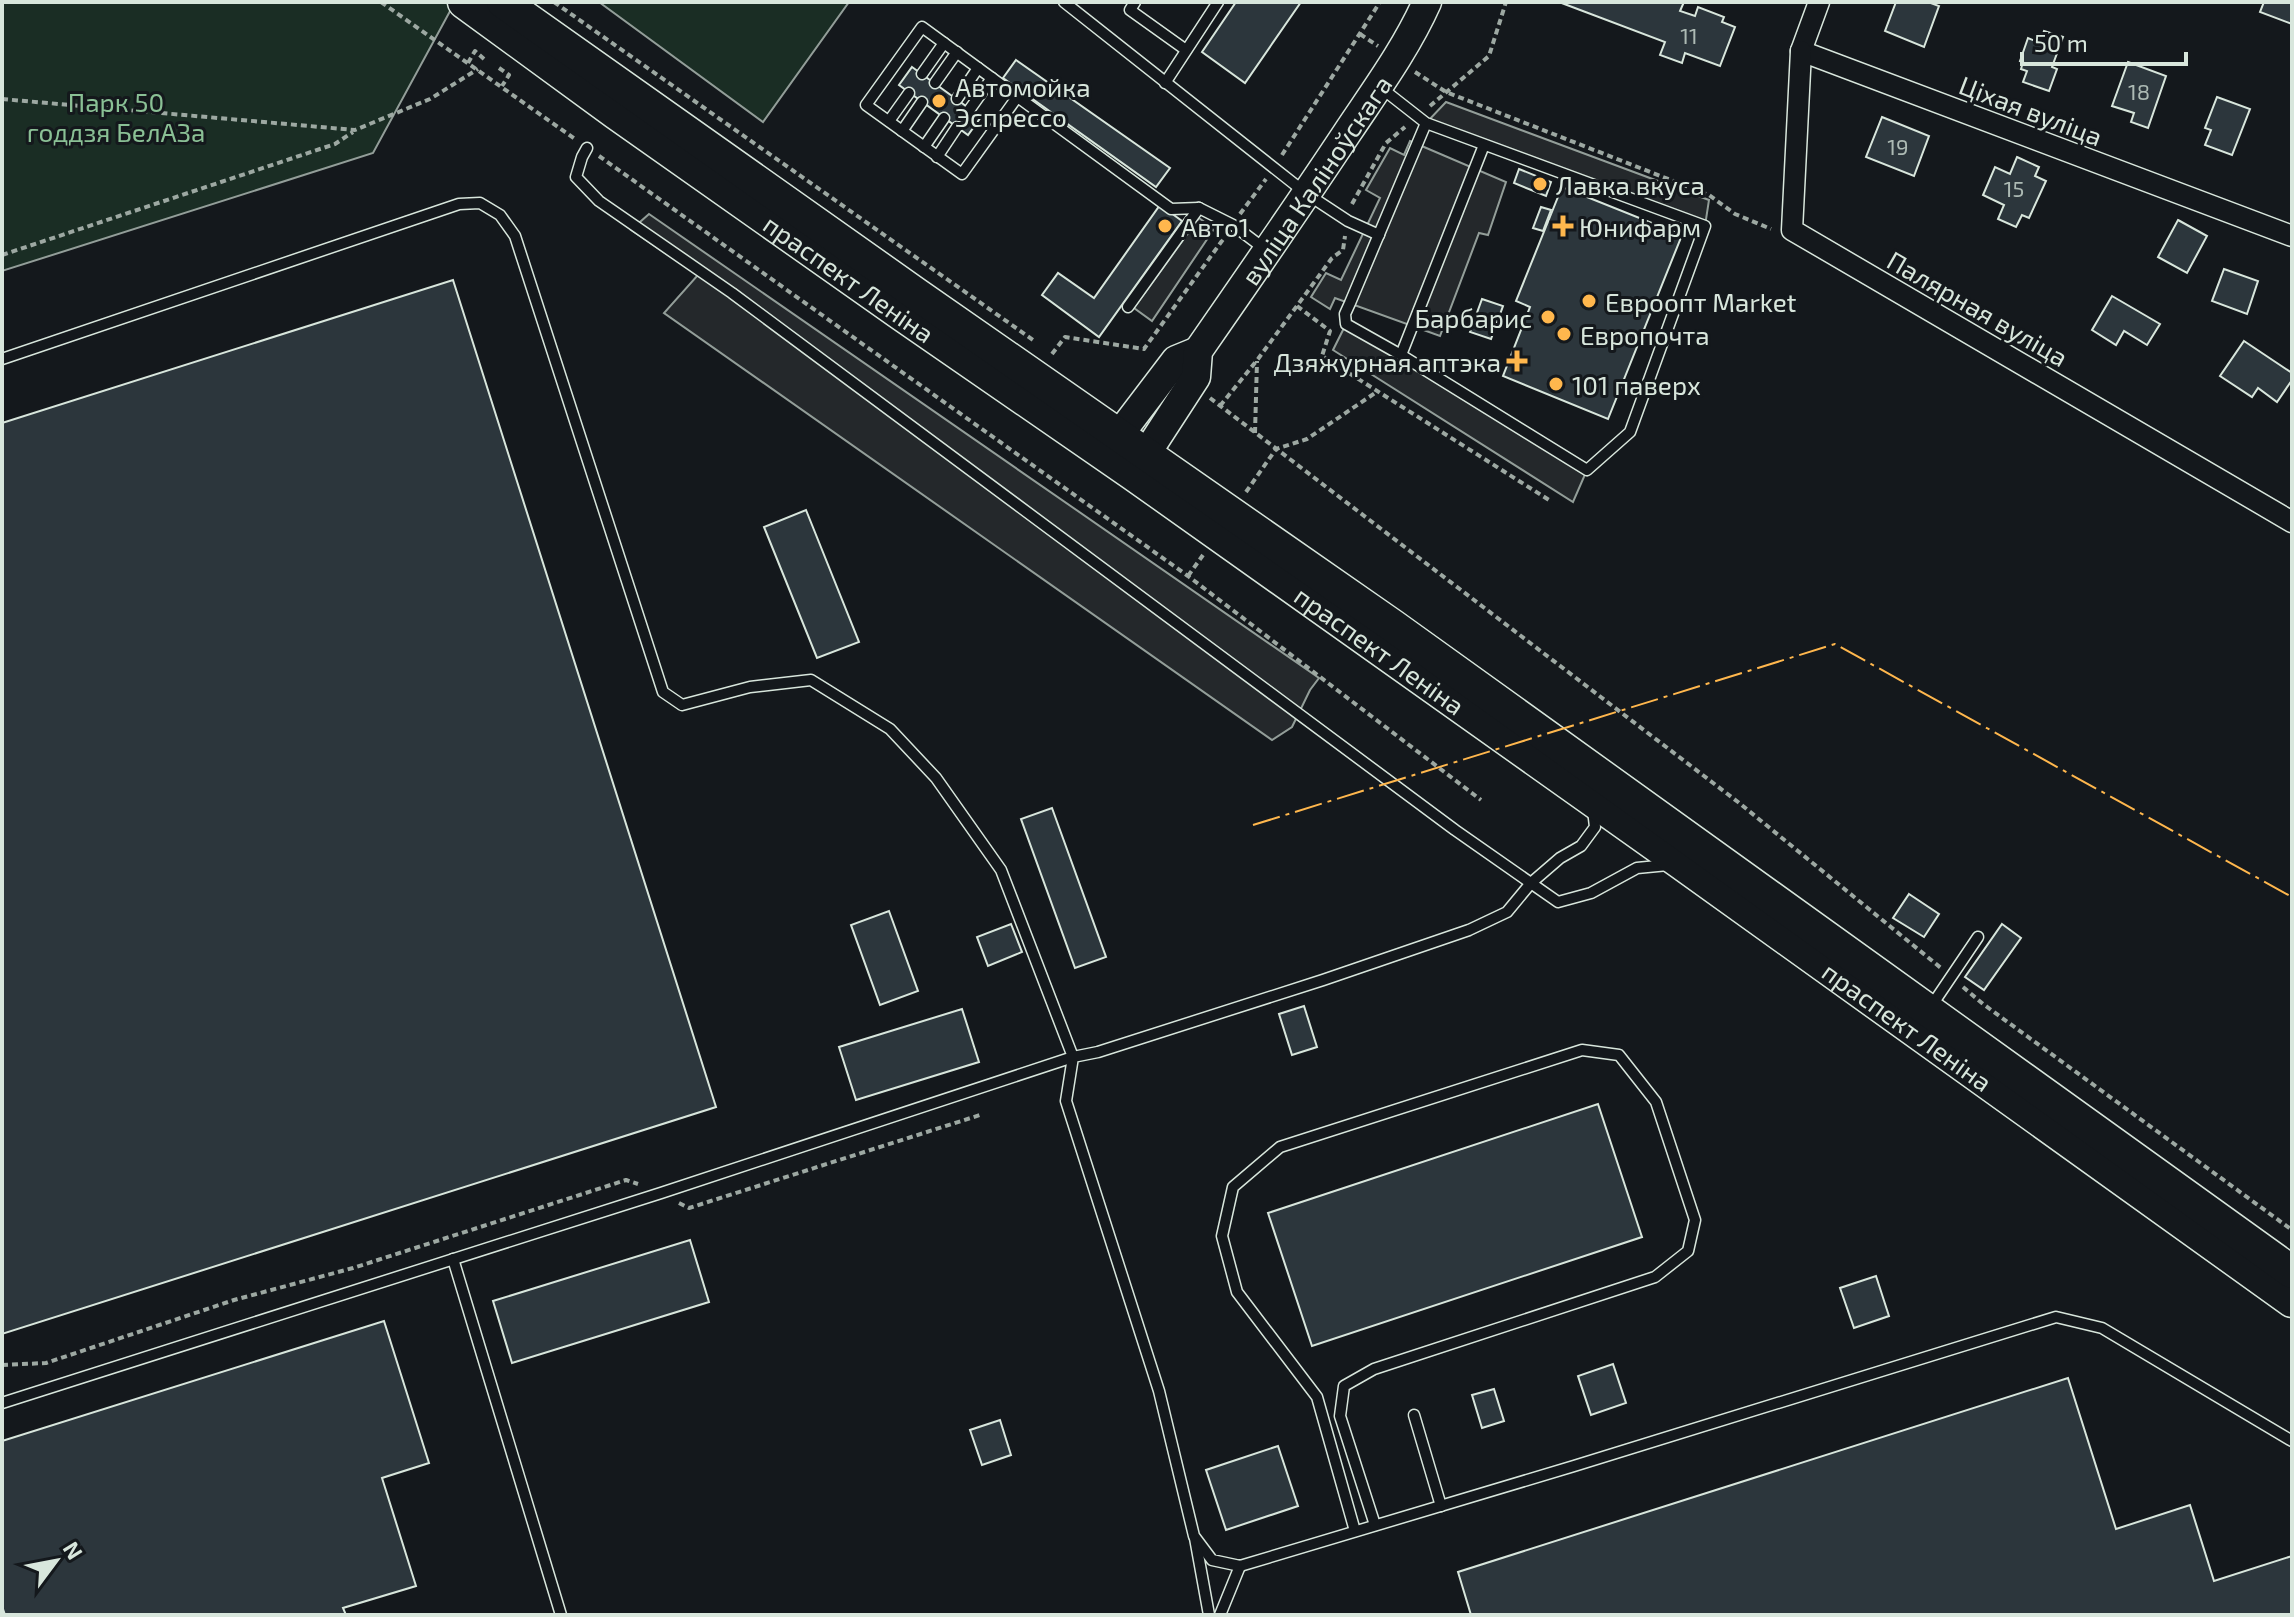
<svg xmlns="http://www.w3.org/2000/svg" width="2294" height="1617" viewBox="0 0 2294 1617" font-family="'Exo 2',sans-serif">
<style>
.green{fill:#1a2d24;stroke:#939e99;stroke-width:2}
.parking{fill:#24282b;stroke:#939e99;stroke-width:2}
.building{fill:#2c363c;stroke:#d8e6dc;stroke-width:2}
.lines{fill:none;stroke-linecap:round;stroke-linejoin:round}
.lane-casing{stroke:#d8e6dc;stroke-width:13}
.street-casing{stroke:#d8e6dc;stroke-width:23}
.secondary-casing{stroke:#d8e6dc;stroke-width:31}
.primary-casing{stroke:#d8e6dc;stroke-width:35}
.path{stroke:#9da8a2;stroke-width:4;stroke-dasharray:6 4;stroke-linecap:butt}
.lane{stroke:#14181c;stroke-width:10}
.street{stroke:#14181c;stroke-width:20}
.secondary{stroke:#14181c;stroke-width:28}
.primary{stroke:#14181c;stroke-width:32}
.power{stroke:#ffb74d;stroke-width:2;stroke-dasharray:28 6 4 6;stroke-linecap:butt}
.poi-dot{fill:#ffb74d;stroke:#14181c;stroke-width:3}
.labels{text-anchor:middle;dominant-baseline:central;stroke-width:6;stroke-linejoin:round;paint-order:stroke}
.number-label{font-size:22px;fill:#adbab4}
.poi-label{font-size:26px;fill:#d8e6dc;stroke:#14181c;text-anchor:start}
.park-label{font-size:26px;fill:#8ac095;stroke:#14181c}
.street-label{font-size:26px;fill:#d8e6dc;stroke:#14181c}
</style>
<rect width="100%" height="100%" fill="#14181c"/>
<g class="green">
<path d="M2,2H455L373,153L2,271Z"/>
<path d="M599,2H849L763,122Z"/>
</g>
<g class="parking">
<path d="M1446,102L1709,200L1705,226L1426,123Z"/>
<path d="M1410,141L1506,182L1488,235L1479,233L1440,336L1335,298L1330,309L1311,297L1326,273L1341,280L1380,198L1366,190L1390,148L1404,155Z"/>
<path d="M649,214L1319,678L1310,690L1292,727L1272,740L664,313L698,275L631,230Z"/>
<path d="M1199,218L1214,229L1152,321L1134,308Z"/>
<path d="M1346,324L1587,470L1573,502L1333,350Z"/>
</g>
<g class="building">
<path d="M1236,2H1301L1245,83L1202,52Z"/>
<path d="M1559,2H1684L1680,11L1695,16L1698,7L1724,17L1722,22L1735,27L1720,66L1685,53L1682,63L1660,55L1665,42Z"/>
<path d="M1896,2H1928L1939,6L1924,47L1885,31Z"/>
<path d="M2264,2H2292V24L2260,12Z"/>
<path d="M2044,31L2063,37L2052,67L2057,69L2049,91L2023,82L2027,71L2021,69L2023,62L2020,61L2028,38L2040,43Z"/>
<path d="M1016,60L1170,168L1156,187L1003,78Z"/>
<path d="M2128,62L2166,76L2148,128L2131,122L2134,113L2112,106Z"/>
<path d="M912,67L981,117L968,135L899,85Z"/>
<path d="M2217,97L2250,109L2232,155L2205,145L2211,130L2205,128Z"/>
<path d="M1882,117L1929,136L1914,176L1866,157Z"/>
<path d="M2017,157L2039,167L2035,176L2046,181L2029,218L2022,215L2016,227L1998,219L2004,205L1983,195L1995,167L2010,174Z"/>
<path d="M1519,169L1551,182L1546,196L1514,183Z"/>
<path d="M1562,187L1682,235L1608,419L1503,376L1530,307L1516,301Z"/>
<path d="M1160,205L1182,221L1099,337L1042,295L1058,273L1094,298Z"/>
<path d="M1541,207L1551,210L1543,231L1533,228Z"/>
<path d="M2178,220L2207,236L2187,273L2158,257Z"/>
<path d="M2224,269L2258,281L2247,314L2212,301Z"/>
<path d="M453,280L716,1107L2,1334V423Z"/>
<path d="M2112,296L2160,324L2147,345L2124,331L2116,345L2092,330Z"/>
<path d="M1482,299L1503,306L1491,339L1470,332Z"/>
<path d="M2244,341L2292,373V380L2277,402L2258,388L2252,397L2220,376Z"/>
<path d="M806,510L859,642L817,658L764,527Z"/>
<path d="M1052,808L1106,957L1075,968L1021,819Z"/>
<path d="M1909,894L1939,914L1924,937L1893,918Z"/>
<path d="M889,911L918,991L880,1005L851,925Z"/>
<path d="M1011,924L1022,952L988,966L977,937Z"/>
<path d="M2002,924L2021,938L1984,990L1965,977Z"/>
<path d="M1304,1006L1317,1047L1292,1055L1279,1014Z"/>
<path d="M962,1009L979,1062L856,1100L839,1047Z"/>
<path d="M1598,1104L1642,1237L1312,1346L1268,1213Z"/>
<path d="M690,1240L709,1302L512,1363L493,1301Z"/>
<path d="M1876,1276L1889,1316L1854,1328L1840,1288Z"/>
<path d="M384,1321L429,1463L382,1478L416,1586L343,1608L346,1615H5L2,1606V1441Z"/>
<path d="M1613,1364L1626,1403L1591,1415L1578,1376Z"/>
<path d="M2068,1378L2116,1529L2190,1505L2214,1581L2292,1556V1615H1471L1458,1572Z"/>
<path d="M1494,1389L1504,1421L1482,1428L1472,1395Z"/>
<path d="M1000,1420L1011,1455L982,1465L970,1430Z"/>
<path d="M1278,1446L1298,1506L1226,1530L1206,1470Z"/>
</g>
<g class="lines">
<defs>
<g id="lane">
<path d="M1064,2L1307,194L1348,221L1379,235"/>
<path d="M1135,2L1130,10L1186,50"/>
<path d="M922,74L944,43"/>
<path d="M935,83L957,52"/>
<path d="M1165,83L1218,2"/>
<path d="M1380,87L1426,123L1705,226L1630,432L1587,470L1401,355L1346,324L1345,314L1350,303L1426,123"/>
<path d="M1018,96L962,174L866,105L922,27L1171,209L1199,208"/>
<path d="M957,99L978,68"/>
<path d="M970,109L992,78"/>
<path d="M889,121L909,93"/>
<path d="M902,131L922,102"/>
<path d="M924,147L944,118"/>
<path d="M587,148L582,157L576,177L599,201L732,293L1455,830L1558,902L1591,893L1637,868L1668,865"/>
<path d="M937,157L957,127"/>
<path d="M1128,307L1199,208L1233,225L1266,250"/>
<path d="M1401,355L1484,145"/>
<path d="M2,359L459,204L480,203L500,215L515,236L663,692L682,705L750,687L811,680L890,729L936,778L1001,870L1073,1057L661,1193L2,1403"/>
<path d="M1593,810L1595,827L1581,846L1560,858L1531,883L1507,912L1469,930L1323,980L1098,1052L1073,1057L1066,1101L1159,1391L1194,1536L1212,1560L1240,1566L1574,1466L2056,1317L2102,1328L2292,1441"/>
<path d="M1930,1008L1978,937"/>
<path d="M453,1259L561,1615"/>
<path d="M1414,1415L1441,1506"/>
<path d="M1355,1531L1317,1397L1237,1292L1222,1236L1233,1187L1280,1147L1582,1050L1619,1055L1656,1102L1695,1220L1688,1251L1655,1277L1374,1369L1344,1386L1340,1416L1375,1525"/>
<path d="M1195,1538L1209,1615"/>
<path d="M1220,1615L1240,1566"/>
</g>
<g id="street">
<path d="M1819,2L1801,51L2292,236"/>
<path d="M1801,51L1792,230L2292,522"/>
</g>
<g id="secondary">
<path d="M1106,452L1176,360L1198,351"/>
<path id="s1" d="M1135,471L1196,377L1198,351C1248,279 1298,207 1347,133C1375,91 1406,49 1427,2"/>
</g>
<g id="primary">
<path id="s2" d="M464,2L616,113L901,314L1133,474L1681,863L2292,1301"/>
<path d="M503,2L916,294L1393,626L2292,1272"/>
</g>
</defs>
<use href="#lane" class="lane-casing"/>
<use href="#street" class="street-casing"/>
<use href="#secondary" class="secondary-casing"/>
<use href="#primary" class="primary-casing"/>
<g class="path">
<path d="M381,2L575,139"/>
<path d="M554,2L1036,342"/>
<path d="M1360,34L1378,46"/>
<path d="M468,63L475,51L484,59"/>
<path d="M499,68L509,75L502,86"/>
<path d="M1415,72L1446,92L1709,195L1735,214L1771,229"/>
<path d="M2,99L355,130L430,99L478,69"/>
<path d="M1430,106L1489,56L1506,2"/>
<path d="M1282,155L1380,2"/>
<path d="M599,156L1188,576L1481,800"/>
<path d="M1352,204L1386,143L1405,127"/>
<path d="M1240,214L1266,179"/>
<path d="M2,255L335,144L353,132"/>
<path d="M1297,306L1330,331L1322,356L1549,500"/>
<path d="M1052,354L1065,337L1144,349L1224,238"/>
<path d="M1210,398L1738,802L1941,968"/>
<path d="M1220,406L1258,359L1332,258L1343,250L1345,236"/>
<path d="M1255,433L1257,361"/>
<path d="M1246,492L1276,449L1307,439L1378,391"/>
<path d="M1188,576L1203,555"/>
<path d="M1963,987L1983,1004L2292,1230"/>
<path d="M679,1203L689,1208L980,1115"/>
<path d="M2,1365L46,1363L234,1300L353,1268L626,1180L638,1184"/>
</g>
<use href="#lane" class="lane"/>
<use href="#street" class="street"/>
<use href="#secondary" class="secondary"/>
<use href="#primary" class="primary"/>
<path class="power" d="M1253,825L1835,644L2292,897"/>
</g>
<g class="poi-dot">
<circle cx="939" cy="101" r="8"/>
<circle cx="1540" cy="184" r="8"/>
<circle cx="1165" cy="226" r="8"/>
<path d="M1559 214h8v8h8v8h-8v8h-8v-8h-8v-8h8z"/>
<circle cx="1589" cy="301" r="8"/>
<circle cx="1548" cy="317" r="8"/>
<circle cx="1564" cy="334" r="8"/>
<path d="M1513 349h8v8h8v8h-8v8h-8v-8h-8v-8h8z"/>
<circle cx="1556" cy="384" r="8"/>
</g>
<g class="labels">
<g class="number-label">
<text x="1689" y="35">11</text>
<text x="2139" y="91">18</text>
<text x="1898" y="146">19</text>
<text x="2014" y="188">15</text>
</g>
<g class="poi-label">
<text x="955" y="86">Автомойка<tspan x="955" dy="30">Эспрессо</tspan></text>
<text x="1556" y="184">Лавка вкуса</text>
<text x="1181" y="226">Авто1</text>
<text x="1579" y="226">Юнифарм</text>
<text x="1605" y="301">Евроопт Market</text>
<text x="1532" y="317" text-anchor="end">Барбарис</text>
<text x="1580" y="334">Европочта</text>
<text x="1501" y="361" text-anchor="end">Дзяжурная аптэка</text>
<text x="1572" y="384">101 паверх</text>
</g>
<g class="park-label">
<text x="116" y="101">Парк 50<tspan x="116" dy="30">годдзя БелАЗа</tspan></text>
</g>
<g class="street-label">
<text transform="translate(2031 110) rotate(21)">Ціхая вуліца</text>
<text stroke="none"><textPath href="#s1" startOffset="346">вуліца Каліноўскага</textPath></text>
<text stroke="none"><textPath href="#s2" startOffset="474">праспект Леніна</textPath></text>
<text transform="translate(1978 308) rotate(30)">Палярная вуліца</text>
<text stroke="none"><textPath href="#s2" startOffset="1122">праспект Леніна</textPath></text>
<text stroke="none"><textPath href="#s2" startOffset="1770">праспект Леніна</textPath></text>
</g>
</g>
<rect width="2294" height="1617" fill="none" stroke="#d8e6dc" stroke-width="8"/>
<g transform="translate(56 1561) rotate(58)" stroke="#14181c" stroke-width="6" paint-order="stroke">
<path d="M0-6L14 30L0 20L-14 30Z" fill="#d8e6dc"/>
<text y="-12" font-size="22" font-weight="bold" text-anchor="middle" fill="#d8e6dc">N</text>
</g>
<path d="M2022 52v12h164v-12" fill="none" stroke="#d8e6dc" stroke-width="4"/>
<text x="2034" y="52" font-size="24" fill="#d8e6dc" stroke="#14181c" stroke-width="6" paint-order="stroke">50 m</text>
</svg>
